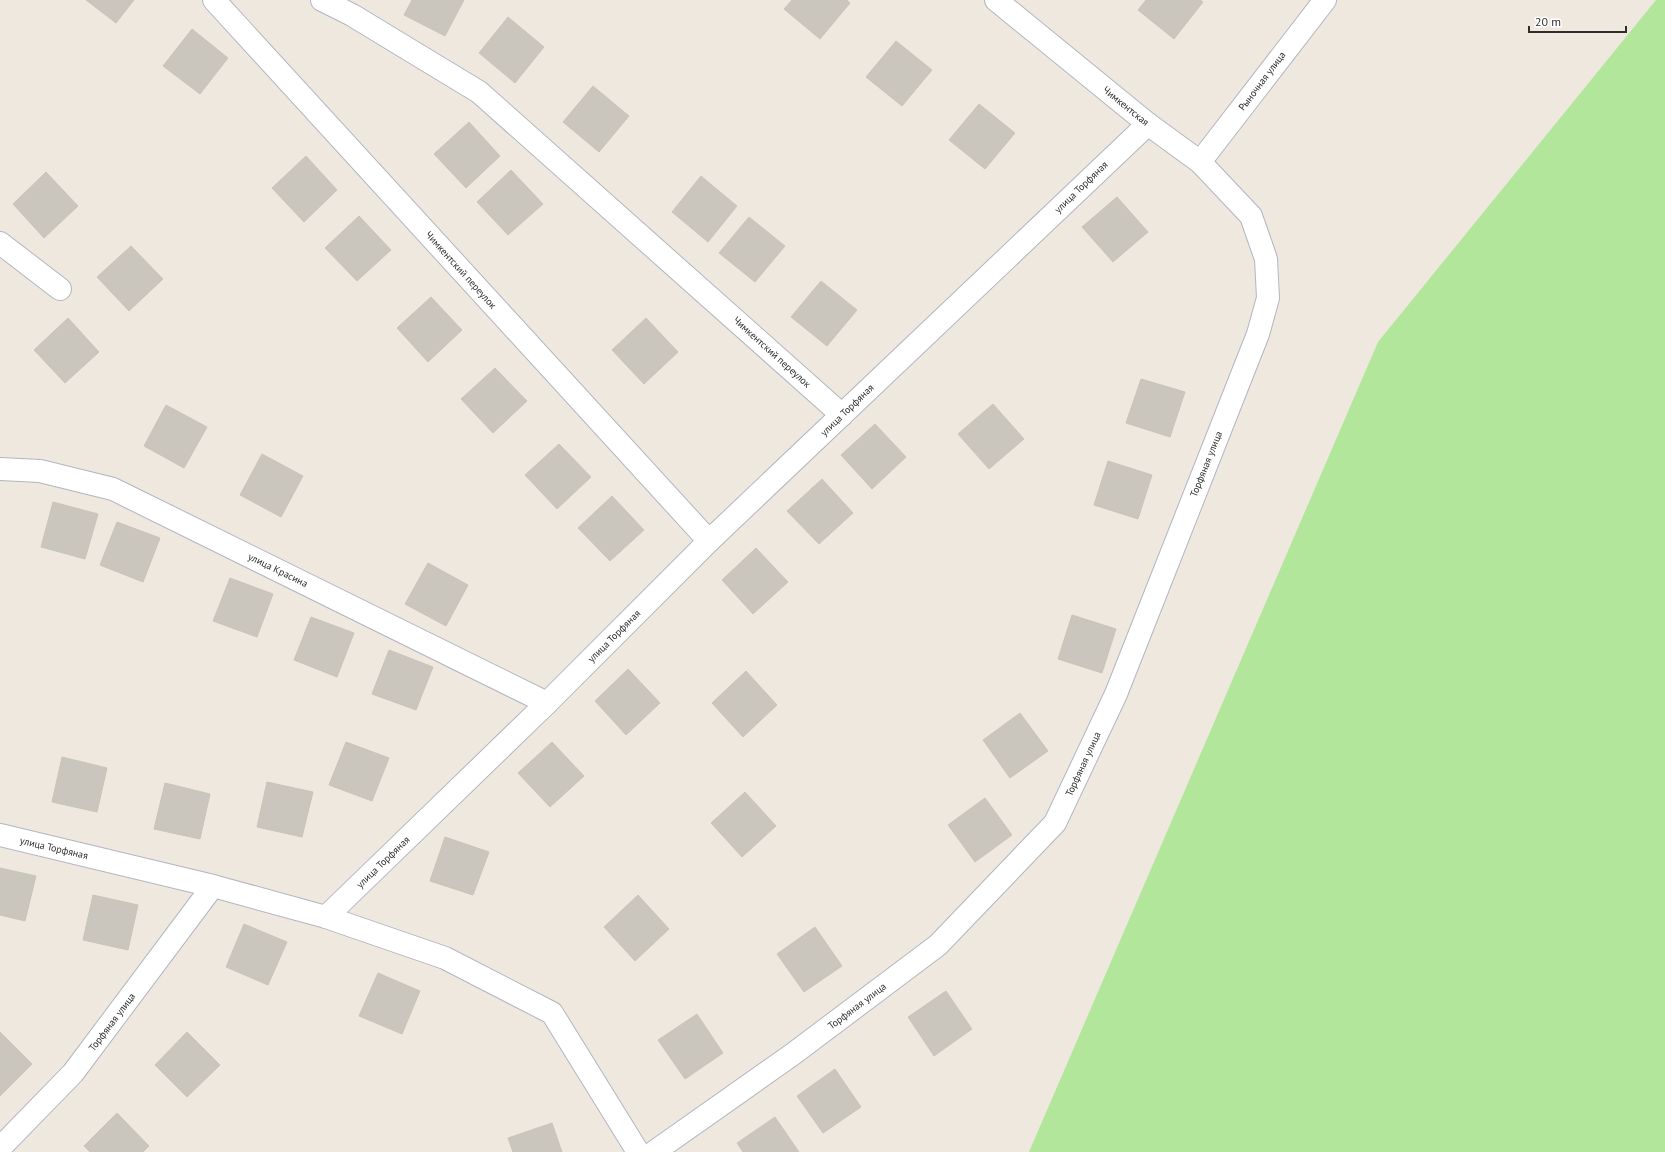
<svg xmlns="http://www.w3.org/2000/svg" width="1665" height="1152" viewBox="0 0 1665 1152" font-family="'PT Sans',sans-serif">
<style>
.grass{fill:#b2e69b}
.building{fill:#cac6bd;stroke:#cac4b8}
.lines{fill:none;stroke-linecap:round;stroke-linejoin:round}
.minor-casing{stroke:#b3b5c0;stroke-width:24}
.minor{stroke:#fff;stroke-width:22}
.labels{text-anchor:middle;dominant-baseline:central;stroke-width:3;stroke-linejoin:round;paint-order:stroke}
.street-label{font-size:10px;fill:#2d2d2d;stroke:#fff}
</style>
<rect width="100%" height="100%" fill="#eee8df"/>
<path class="grass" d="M1656,0H1665V1152H1029L1378,342Z"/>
<g class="building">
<path d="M86,0H134L116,23Z"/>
<path d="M412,0H464L445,36L404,15Z"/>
<path d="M792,0H847L850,3L820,39L784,9Z"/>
<path d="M1146,0H1200L1203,2L1174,39L1138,10Z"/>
<path d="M508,17L544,47L515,83L479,53Z"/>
<path d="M192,29L228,58L200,94L163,66Z"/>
<path d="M896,41L932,70L902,106L866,77Z"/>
<path d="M593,86L629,116L599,152L563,122Z"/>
<path d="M979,104L1015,133L985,169L949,140Z"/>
<path d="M469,122L500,156L466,188L434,154Z"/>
<path d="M306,156L337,190L304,222L272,188Z"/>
<path d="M511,170L543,204L508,235L477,202Z"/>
<path d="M46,172L78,206L44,238L13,204Z"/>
<path d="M701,176L737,206L708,242L672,212Z"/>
<path d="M1117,197L1148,232L1113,262L1082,227Z"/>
<path d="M359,216L391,250L357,281L325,248Z"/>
<path d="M749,217L785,246L755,282L719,253Z"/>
<path d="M131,246L163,279L129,311L97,277Z"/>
<path d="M821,281L857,310L827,346L791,317Z"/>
<path d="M431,297L462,330L428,362L397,328Z"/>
<path d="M68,318L99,352L65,383L34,350Z"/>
<path d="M646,318L678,352L644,384L612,350Z"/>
<path d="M495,368L527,401L493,433L461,399Z"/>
<path d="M1141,379L1185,392L1170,437L1126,423Z"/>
<path d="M993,404L1024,439L989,469L958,434Z"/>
<path d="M166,405L207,427L184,468L144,446Z"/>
<path d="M875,424L906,457L872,489L841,455Z"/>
<path d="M559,444L591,477L557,509L525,475Z"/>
<path d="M262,454L303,476L281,517L240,495Z"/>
<path d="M1108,461L1152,475L1138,519L1094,505Z"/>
<path d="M822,479L853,513L819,544L787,511Z"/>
<path d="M612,496L644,530L610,561L578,528Z"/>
<path d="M53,502L98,514L85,559L41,547Z"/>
<path d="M117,522L160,538L143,582L100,565Z"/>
<path d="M756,548L788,582L753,614L722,580Z"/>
<path d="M428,563L468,585L446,626L405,604Z"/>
<path d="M230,578L273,594L257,637L213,621Z"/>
<path d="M1072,615L1116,629L1102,673L1058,659Z"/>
<path d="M311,617L354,633L337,677L294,660Z"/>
<path d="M389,650L433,667L416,710L372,694Z"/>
<path d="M628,669L660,703L626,735L595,701Z"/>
<path d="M746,671L777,705L743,737L712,703Z"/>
<path d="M1020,713L1048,751L1010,778L983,740Z"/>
<path d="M346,742L389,758L372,801L329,785Z"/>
<path d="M552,742L584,776L550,807L518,773Z"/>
<path d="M62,757L107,768L97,812L52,802Z"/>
<path d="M267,782L313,792L302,837L257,827Z"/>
<path d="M165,783L210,794L200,839L154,829Z"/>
<path d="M745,792L776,826L742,857L711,823Z"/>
<path d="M985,798L1012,835L975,862L948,825Z"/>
<path d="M445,837L489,852L473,895L430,881Z"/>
<path d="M0,868L36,876L25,921L0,915Z"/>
<path d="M93,895L138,905L128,950L83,940Z"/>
<path d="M638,895L669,929L635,961L604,927Z"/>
<path d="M244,924L287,942L268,985L226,967Z"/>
<path d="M815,927L842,966L804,992L777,954Z"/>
<path d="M378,973L420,991L402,1034L359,1016Z"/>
<path d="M946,991L972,1029L934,1056L908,1017Z"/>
<path d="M697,1014L723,1053L685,1079L658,1040Z"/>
<path d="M0,1032L32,1064L0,1096Z"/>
<path d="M187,1032L220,1065L187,1097L155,1065Z"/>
<path d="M835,1069L861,1107L823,1133L797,1096Z"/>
<path d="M117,1113L149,1146L143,1152H90L84,1146Z"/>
<path d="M775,1117L799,1152H743L737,1143Z"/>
<path d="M552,1123L562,1152H513L508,1138Z"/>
</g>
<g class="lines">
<defs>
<g id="minor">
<path d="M214,0L709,541"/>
<path d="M322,0L352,15L479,92L842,415"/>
<path d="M1200,162L1325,0"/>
<path d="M0,243L60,289"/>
<path d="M0,469L40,471L113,489L547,703"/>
<path d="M0,835L213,886L326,917L547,703L709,541L1148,124"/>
<path d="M326,917L445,958L552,1013L638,1152"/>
<path d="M0,1148L73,1073L213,886"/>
<path d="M654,1152L793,1054L938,945L1055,823L1116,694L1258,334L1268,298L1266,259L1251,216L1200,162L1148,124L996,0"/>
</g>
</defs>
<use href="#minor" class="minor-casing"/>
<use href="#minor" class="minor"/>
</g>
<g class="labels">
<g class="street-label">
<text transform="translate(1262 81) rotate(-53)">Рыночная улица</text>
<text transform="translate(1126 106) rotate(39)">Чимкентская</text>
<text transform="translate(1081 187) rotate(-44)">улица Торфяная</text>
<text transform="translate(461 270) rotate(48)">Чимкентский переулок</text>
<text transform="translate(772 352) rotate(42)">Чимкентский переулок</text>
<text transform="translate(847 410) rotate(-44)">улица Торфяная</text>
<text transform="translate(1206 464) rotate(-68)">Торфяная улица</text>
<text transform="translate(278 570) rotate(26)">улица Красина</text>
<text transform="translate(614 636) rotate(-45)">улица Торфяная</text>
<text transform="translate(1083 764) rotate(-65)">Торфяная улица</text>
<text transform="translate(54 848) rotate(13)">улица Торфяная</text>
<text transform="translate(383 862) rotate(-44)">улица Торфяная</text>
<text transform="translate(857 1006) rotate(-37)">Торфяная улица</text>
<text transform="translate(112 1022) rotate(-53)">Торфяная улица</text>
</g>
</g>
<path d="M1529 26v6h97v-6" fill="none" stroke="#2d2d2d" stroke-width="2"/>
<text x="1535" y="26" font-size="12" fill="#2d2d2d" stroke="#ffffff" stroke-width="3" paint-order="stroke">20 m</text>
</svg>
